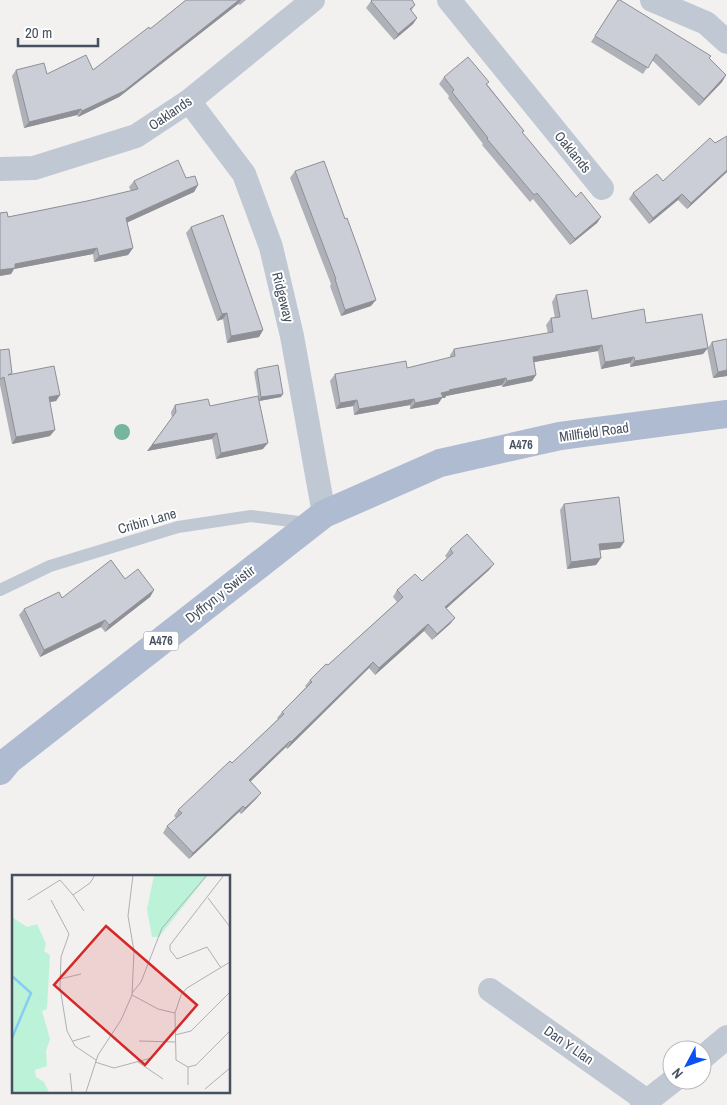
<svg xmlns="http://www.w3.org/2000/svg" width="727" height="1105" viewBox="0 0 727 1105" font-family="'Archivo Narrow',sans-serif">
<style>
.lines{fill:none;stroke-linecap:round;stroke-linejoin:round}
.service{stroke:#c0c8d3;stroke-width:12}
.minor{stroke:#c0c8d3;stroke-width:24}
.primary{stroke:#aebbd1;stroke-width:28}
.tree{fill:#76b69e}
.wall{fill:#afb1b8}
.shaded-wall{fill:#8e9096}
.building{fill:#cbced6;stroke:#8e9096}
.labels{text-anchor:middle;dominant-baseline:central;stroke-width:4;stroke-linejoin:round;paint-order:stroke}
.shield{fill:#fff;stroke:#7e848f;stroke-width:1}
.shield-label{font-size:12px;font-weight:bold;fill:#46505f}
.street-label{font-size:14px;fill:#46505f;stroke:#fff}
.inset-river{fill:none;stroke:#86cdf3;stroke-width:2.5}
.inset-road{fill:none;stroke:#aeb0b6;stroke-width:1}
.view{fill:#d62828;fill-opacity:0.15;stroke:#d62828;stroke-width:2.5}
.inset-edge{fill:none;stroke:#46505f;stroke-width:2.5}
</style>
<rect width="100%" height="100%" fill="#f3f0f0"/>
<g class="lines">
<path class="service" d="M0,590L50,566L178,527L251,516L307,523"/>
<g class="minor">
<path d="M449,0L602,188"/>
<path d="M652,0L706,23L727,42"/>
<path d="M189,101L244,174L271,247L292,336L324,514"/>
<path d="M0,169L34,168L136,136L189,101L313,0"/>
<path d="M490,990L647,1101"/>
<path d="M702,1058L727,1037"/>
<path d="M642,1105L674,1080"/>
</g>
<path class="primary" d="M0,771L9,760L324,514L440,463L560,436L727,414"/>
</g>
<circle class="tree" cx="122" cy="432" r="8"/>
<g class="wall">
<path d="M186,0H246L240,5L238,4L119,97L78,117L77,115L24,128L12,76L16,70L47,74L93,70L150,29Z"/>
<path d="M618,0L711,56L709,58L726,75L722,82L699,106L652,60L643,74L591,42Z"/>
<path d="M371,1L415,5L411,11L417,18L413,24L394,40L366,8Z"/>
<path d="M444,77L487,84L524,131L522,133L576,197L601,217L597,223L570,245L533,199L530,202L482,145L483,144L448,98L449,96L439,84Z"/>
<path d="M727,136V172L687,209L678,200L649,224L629,199L633,193L663,181L715,143Z"/>
<path d="M295,171L371,306L341,316L330,286L331,284L290,178Z"/>
<path d="M186,178L198,185L194,192L127,222L133,248L128,255L94,262L93,254L14,269L11,274L0,276V213L8,217L87,201L131,191L129,187L134,181Z"/>
<path d="M191,227L263,330L259,337L227,343L223,319L217,321L186,233Z"/>
<path d="M556,295L592,319L646,323L708,348L712,342L727,339V376L713,378L707,348L703,354L630,367V363L601,369L598,351L534,362L536,375L532,381L502,387V385L446,396L445,398H442L438,404L410,409V405L354,415L353,406L336,409L330,381L335,374L407,368L450,358V355L454,349L548,333L546,325L551,318H555L552,302Z"/>
<path d="M0,350L11,374L60,395L56,401L50,402V436L12,444L0,385Z"/>
<path d="M257,369L281,397L259,401L254,372Z"/>
<path d="M175,405L210,406L263,449L216,459L212,439L147,451L172,418L171,412Z"/>
<path d="M564,504L624,542L620,548L600,550L601,558L596,565L567,569L560,510Z"/>
<path d="M450,549L494,564L489,570L446,609L455,618L450,624L432,640L424,631L375,675L369,668L287,749L286,747L250,781L261,793L256,799L241,814L239,812L189,859L163,833L167,826L176,818L174,816L178,810L232,763L278,719L277,718L282,712L306,687L305,686L310,680L328,665L397,602L393,597L397,590L422,581L447,558L445,556Z"/>
<path d="M125,579L154,590L150,597L105,632L101,627L40,657L19,615L24,609Z"/>
</g>
<g class="shaded-wall">
<path d="M239,0H241L238,4L119,97L78,117L82,111Z"/>
<path d="M417,18L413,24L394,40L398,34Z"/>
<path d="M726,75L722,82L699,106L704,99Z"/>
<path d="M81,109L77,115L24,128L29,122Z"/>
<path d="M727,170V172L687,209L691,203Z"/>
<path d="M198,185L194,192L122,225L126,218Z"/>
<path d="M682,194L678,200L649,224L653,218Z"/>
<path d="M601,217L597,223L570,245L575,239Z"/>
<path d="M97,248L93,254L14,269L11,274L0,276V270L15,264Z"/>
<path d="M133,248L128,255L94,262L99,256Z"/>
<path d="M376,300L371,306L341,316L345,310Z"/>
<path d="M227,313L223,319L217,321L222,314Z"/>
<path d="M263,330L259,337L227,343L231,336Z"/>
<path d="M602,345L598,351L529,363L533,357Z"/>
<path d="M708,348L703,354L630,367L635,361Z"/>
<path d="M634,357L630,363L601,369L605,362Z"/>
<path d="M727,370V376L713,378L718,372Z"/>
<path d="M536,375L532,381L502,387L507,381Z"/>
<path d="M506,378L502,385L446,396L445,398H442L438,404L410,409L415,403L449,390Z"/>
<path d="M283,394L281,397L259,401L261,397Z"/>
<path d="M60,395L56,401L44,403L49,397Z"/>
<path d="M414,399L410,405L354,415L359,409Z"/>
<path d="M357,400L353,406L336,409L340,403Z"/>
<path d="M55,430L50,436L12,444L16,437Z"/>
<path d="M217,433L212,439L147,451L152,445Z"/>
<path d="M268,443L263,449L216,459L221,453Z"/>
<path d="M624,542L620,548L595,551L599,544Z"/>
<path d="M601,558L596,565L567,569L571,562Z"/>
<path d="M494,564L489,570L440,614L445,607Z"/>
<path d="M154,590L150,597L105,632L109,625Z"/>
<path d="M455,618L450,624L432,640L437,634Z"/>
<path d="M105,620L101,627L40,657L44,650Z"/>
<path d="M428,624L424,631L375,675L379,668Z"/>
<path d="M373,662L369,668L287,749L291,742Z"/>
<path d="M290,741L286,747L245,787L249,780Z"/>
<path d="M261,793L256,799L241,814L245,808Z"/>
<path d="M243,806L239,812L189,859L193,853Z"/>
</g>
<g class="building">
<path d="M186,0H239L124,91L82,111L81,109L29,122L16,70L44,63L47,74L86,55L93,70L149,27L150,29Z"/>
<path d="M372,0H412L415,5L410,9L417,18L398,34L371,1Z"/>
<path d="M618,0H620L711,56L709,58L726,75L704,99L656,54L648,68L595,36Z"/>
<path d="M468,57L489,82L486,84L524,131L522,132L576,197L581,192L601,217L575,239L537,193L534,195L487,139L488,138L452,92L454,90L444,77Z"/>
<path d="M727,136V170L691,203L682,194L653,218L633,193L657,174L663,181L710,138L715,143Z"/>
<path d="M178,160L186,178L195,176L198,185L126,218L133,248L99,256L97,248L15,264V268L0,270V213L7,212L8,217L87,201L138,189L134,181Z"/>
<path d="M324,161L345,219L347,218L358,248L376,300L345,310L335,279H336L295,171Z"/>
<path d="M223,215L263,330L231,336L227,313L222,314L191,227Z"/>
<path d="M587,290L592,319L644,309L646,323L702,314L708,348L635,361L634,357L605,362L602,345L533,357L536,375L507,381L506,378L449,390L450,391L441,393L443,397L415,403L414,399L359,409L357,400L340,403L335,374L406,361L407,368L455,356L454,349L553,332L551,318L560,317L556,295Z"/>
<path d="M727,339V370L718,372L712,342Z"/>
<path d="M9,349L12,373L8,375L54,366L60,395L49,397L55,430L16,437L4,377L0,379V350Z"/>
<path d="M278,365L283,394L261,397L257,369Z"/>
<path d="M258,396L268,443L221,453L217,433L152,445L176,412L175,405L208,399L210,406Z"/>
<path d="M619,497L624,542L599,544L601,558L571,562L564,504Z"/>
<path d="M467,534L494,564L445,607L455,618L437,634L428,624L379,668L373,662L291,742L290,741L249,780L261,793L245,808L243,806L193,853L167,826L182,813L178,810L230,761L232,763L284,714L282,712L312,682L310,680L326,664L328,665L403,597L397,590L415,574L422,581L453,553L450,549Z"/>
<path d="M111,560L125,579L138,569L154,590L109,625L105,620L44,650L24,609L59,592L62,598Z"/>
</g>
<g class="labels">
<g class="shield">
<rect x="503.5" y="435.5" width="35" height="19" rx="4"/>
<rect x="143.5" y="631.5" width="35" height="19" rx="4"/>
</g>
<g class="shield-label">
<text x="521" y="445">A476</text>
<text x="161" y="641">A476</text>
</g>
<g class="street-label">
<text transform="translate(170 113) rotate(-34)">Oaklands</text>
<text transform="translate(573 152) rotate(51)">Oaklands</text>
<text transform="translate(283 297) rotate(76)">Ridgeway</text>
<text transform="translate(594 432) rotate(-8)">Millfield Road</text>
<text transform="translate(147 521) rotate(-16)">Cribin Lane</text>
<text transform="translate(220 594) rotate(-38)">Dyffryn y Swistir</text>
<text transform="translate(569 1045) rotate(35)">Dan Y Llan</text>
</g>
</g>
<g transform="translate(12 875)">
<rect width="218" height="218" fill="#f3f0f0"/>
<path d="M142,0H196L147,62H140L135,34ZM0,42L15,52L25,49L34,69L32,76L38,80L35,134L30,136L38,164L34,176L35,191L23,195L24,202L32,207L37,217H0Z" fill="#bcf3d8"/>
<path class="inset-river" d="M0,101L19,118L0,163"/>
<path class="inset-road" d="M61,20L72,36M196,23L218,52M16,25L48,5L61,20L78,8L83,0M39,25L57,59L49,82L48,112L55,156L63,171L84,185M218,87L175,113L169,120L163,138L164,185L176,192L184,190L218,156M209,93L195,72L165,84L158,75V70L212,0M48,104L69,99M120,118L129,107L150,53L195,0M120,120L146,134L163,138M163,160L179,156L218,117M61,166L78,161M127,166L163,167M83,187L102,193L139,183M126,187L151,204M58,198L60,217M176,210V192M193,214L218,193M74,217L86,180L109,145L120,120L122,76L116,41L121,0"/>
<path class="view" d="M94,51L185,130L133,190L42,110Z"/>
<rect width="218" height="218" class="inset-edge"/>
</g>
<g transform="translate(687 1065) rotate(229)"><circle r="24" fill="#ffffff" stroke="#b5b9bf"/>
<path d="M0-4L9 19L0 12L-9 19Z" fill="#0c51f1"/>
<text y="-8" font-size="14" font-weight="bold" text-anchor="middle" fill="#46505f">N</text>
</g>
<path d="M18 38v8h80v-8" fill="none" stroke="#46505f" stroke-width="2.5"/>
<text x="25" y="38" font-size="15" fill="#46505f" stroke="#ffffff" stroke-width="4" paint-order="stroke">20 m</text>
</svg>
